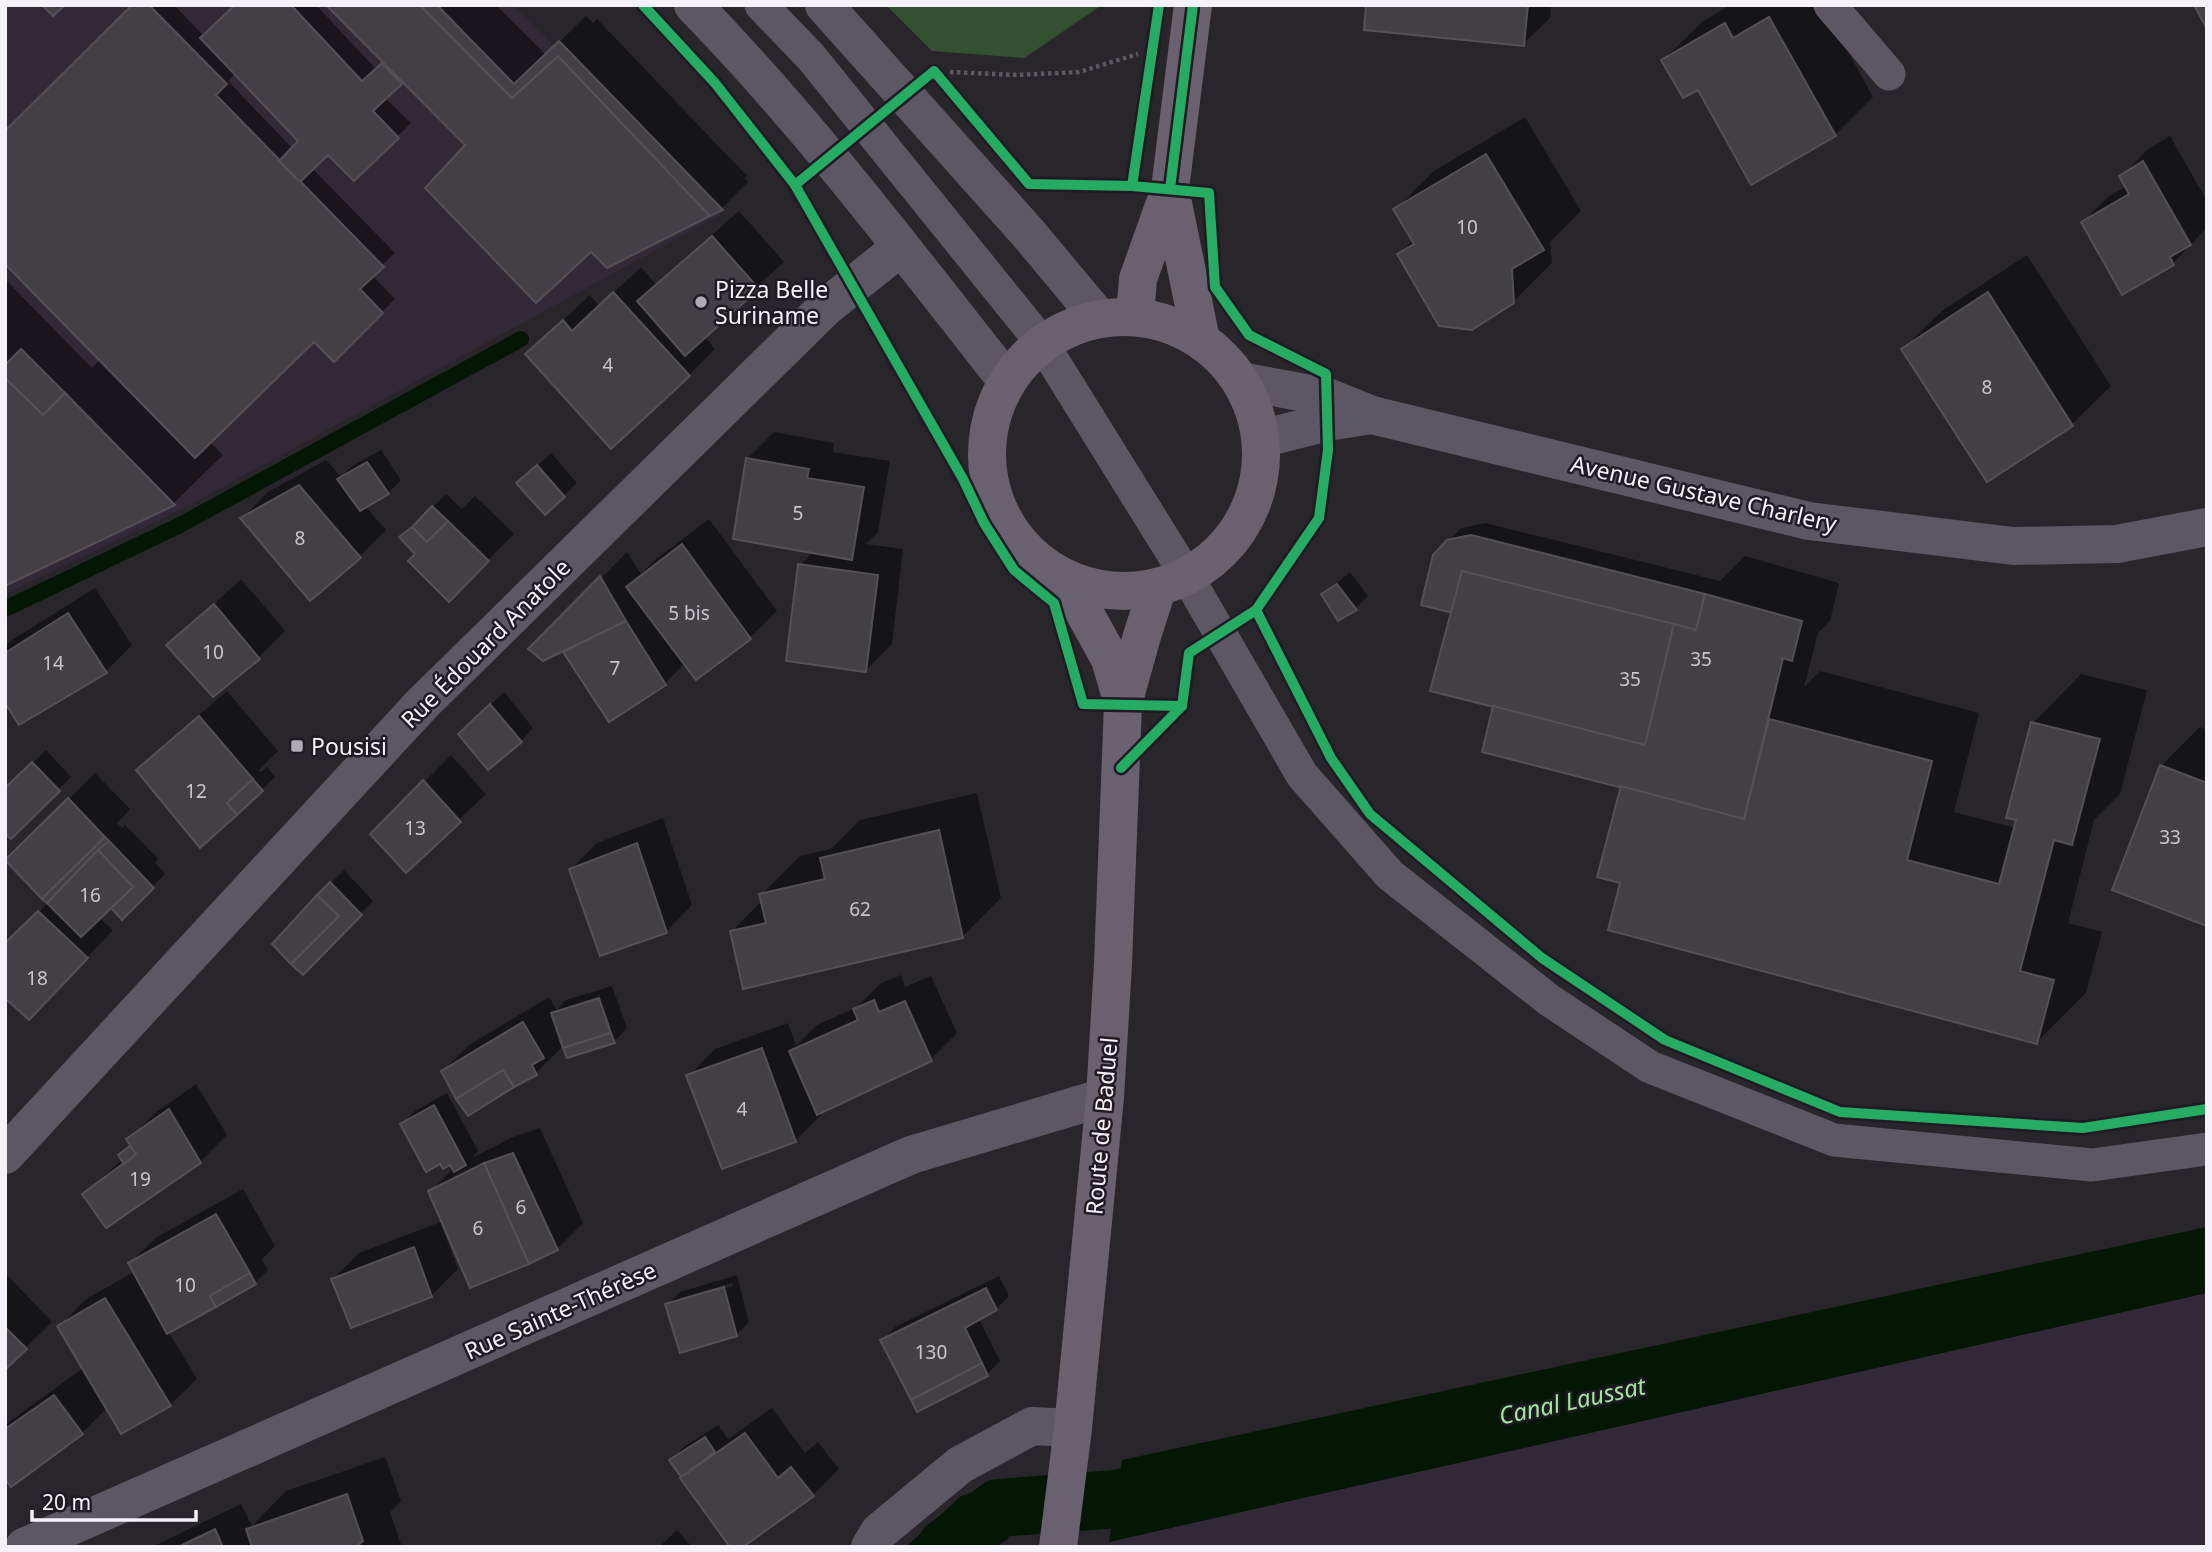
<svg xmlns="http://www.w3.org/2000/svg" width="2212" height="1552" viewBox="0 0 2212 1552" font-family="'Noto Sans',sans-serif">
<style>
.built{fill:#312938}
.green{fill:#335030}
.water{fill:#041704}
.shadow{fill:#0007;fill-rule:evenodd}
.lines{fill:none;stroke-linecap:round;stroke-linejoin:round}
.stream{stroke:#041704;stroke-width:16}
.canal{stroke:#041704;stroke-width:58}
.building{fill:#434045;stroke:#545056;stroke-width:2}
.path{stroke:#5e5861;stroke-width:4.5;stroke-dasharray:3.5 3.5;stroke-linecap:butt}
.service{stroke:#5d5663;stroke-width:33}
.minor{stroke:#5d5663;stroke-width:38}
.tertiary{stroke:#5d5663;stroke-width:38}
.secondary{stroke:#6a6170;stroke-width:38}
.cycleway-casing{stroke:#201a24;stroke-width:15}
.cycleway{stroke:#26ab63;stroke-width:10}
.poi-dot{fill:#aeaab1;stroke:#201a24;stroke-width:2.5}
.labels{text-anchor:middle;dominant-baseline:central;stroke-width:5;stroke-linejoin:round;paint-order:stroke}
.number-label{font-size:19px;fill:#c8c5cc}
.poi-label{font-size:23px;fill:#f5f1f9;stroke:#201a24;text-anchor:start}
.street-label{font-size:23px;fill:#f5f1f9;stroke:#201a24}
.water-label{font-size:24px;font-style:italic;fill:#9fe799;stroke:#201a24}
</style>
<rect width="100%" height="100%" fill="#29262b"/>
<g class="built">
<path d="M5,5H514L720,215L188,506L5,594Z"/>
<path d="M2207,1293V1547H1109V1542Z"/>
</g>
<path class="green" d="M886,5H1102L1024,58L932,51Z"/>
<g class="water">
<path d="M2207,1227V1293L1109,1542L1122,1460Z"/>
<path d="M1015,1479L1008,1539L996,1547H906L961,1496Z"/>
</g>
<g class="shadow">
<path d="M135,5H174L204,36L236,5H316L376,69L384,62L329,5H496L546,55L586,16L593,23L597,19L747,176L745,179L748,182L722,208L607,265L468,145L402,81L385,98L411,123L354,179L328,153L312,168L395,253L372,275L395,299L334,359L314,339L210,442L223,455L174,503L5,584V279L92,368L101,359ZM236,73L301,141L293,149L228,81Z"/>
<path d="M1368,5H1551L1550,18L1523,44Z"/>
<path d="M1730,5H1822L1873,97L1835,135L1698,88L1663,60L1702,22Z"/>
<path d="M1525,117L1581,211L1550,242L1552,263L1513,302L1399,254L1413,240L1396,209L1434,171Z"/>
<path d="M2170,136L2207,201V227L2173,264L2083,222L2109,196L2127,186L2121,177L2147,150Z"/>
<path d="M739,211L784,262L704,336L715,349L689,375L554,328L590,295L599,306L641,267L656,284Z"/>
<path d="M2027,255L2111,386L2072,424L1987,480L1903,349L1942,311Z"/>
<path d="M774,432L834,443L833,452L890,461L878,532L866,544L903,549L892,644L866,670L800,565L813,552L748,458Z"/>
<path d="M381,450L401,480L388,493L365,506L386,530L360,556L310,598L242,518L268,492L326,460L341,477L352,466Z"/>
<path d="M551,453L577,483L545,513L518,483Z"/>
<path d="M446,494L462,509L475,496L514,534L449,599L418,554L401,537Z"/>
<path d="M709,519L777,611L750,637L696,678L685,663L665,684L609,720L563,650L531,649L627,552L641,574L655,560Z"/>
<path d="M1486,523L1720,581L1745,556L1839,583L1830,621L1818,633L1804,687L1820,671L1979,713L1954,812L2016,828L2033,723L2081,674L2147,690L2120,794L2094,820L2068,923L2102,932L2086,993L2037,1042L1622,882L1623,786L1495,705L1453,611L1448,542L1461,528Z"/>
<path d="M1350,572L1368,596L1355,609L1323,595Z"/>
<path d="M241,579L285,631L259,657L169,645Z"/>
<path d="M95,588L132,645L106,671L5,699V647L12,640Z"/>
<path d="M227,691L278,751L259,770L261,772L267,767L275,777L237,812L138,770L165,744Z"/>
<path d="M504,692L533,728L521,741L473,721Z"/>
<path d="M2200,727L2207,730V925L2161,766Z"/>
<path d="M46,750L71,777L11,837L5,790Z"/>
<path d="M451,755L486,794L406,870L373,834Z"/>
<path d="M95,773L130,809L117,823L122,828L125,825L158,859L155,863L165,874L122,918L117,900L99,918L113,930L55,991L5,946L49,902L7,860Z"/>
<path d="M977,793L1001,898L962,937L732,931L763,900L761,895L800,856L831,849L860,820Z"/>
<path d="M663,818L692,905L666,932L571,869L597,843Z"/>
<path d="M344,870L373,901L303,972L331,883Z"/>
<path d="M901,975L905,987L931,976L957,1033L931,1059L821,1111L822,1114L795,1141L689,1076L715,1049L788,1023L796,1046L817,1025L857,1007L881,983Z"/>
<path d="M612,986L627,1028L614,1042L562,1038L559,1041L562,1047L536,1073L443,1071L469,1045L549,997L557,1010L566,1000Z"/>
<path d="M196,1084L227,1135L200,1162L106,1226L84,1194L123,1159L120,1155L132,1144L128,1140L155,1113Z"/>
<path d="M447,1093L478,1151L472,1158L513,1137L540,1128L583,1223L557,1249L441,1224L458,1269L431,1296L333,1279L359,1253L443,1221L430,1192L454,1168L402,1124L415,1111Z"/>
<path d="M243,1189L275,1246L262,1259L268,1270L255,1283L168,1331L197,1379L170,1405L107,1408L82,1433L5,1476V1425L83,1368L59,1327L85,1300L135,1271L130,1263L157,1237Z"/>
<path d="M5,1273L52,1322L5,1368Z"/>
<path d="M737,1275L749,1322L736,1335L667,1305L680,1292ZM732,1283L733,1286L680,1302V1298Z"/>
<path d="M999,1276L1009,1296L996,1309L979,1319L1000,1361L987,1374L882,1340L895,1327Z"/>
<path d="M772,1408L805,1453L818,1442L839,1469L813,1495L683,1477L671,1460L684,1447L718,1425L728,1439Z"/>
<path d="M385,1457L401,1501L390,1512L402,1547H152L241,1504L252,1526L286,1491Z"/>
<path d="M677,1530L692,1547H659Z"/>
</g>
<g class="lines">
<path class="stream" d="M5,609L180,525L521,339"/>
<path class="canal" d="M946,1547L999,1508L1116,1499L1194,1482"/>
</g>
<g class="building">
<path d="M42,5H65L53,16Z"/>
<path d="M132,5H149L227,84L216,95L384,267L360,289L383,313L334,362L314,342L195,458L5,264V131Z"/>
<path d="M235,5H291L362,81L382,63L402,84L373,111L399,138L354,181L328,155L300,182L279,161L298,141L200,38Z"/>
<path d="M326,5H420L512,98L558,56L710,216L607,268L591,252L536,303L425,188L465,145Z"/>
<path d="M420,5H437L514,84L559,41L723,210L710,216L558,56L512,98Z"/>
<path d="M1366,5H1528L1524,46L1364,30Z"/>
<path d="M2194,5H2207V29Z"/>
<path d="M1769,17L1836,136L1751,185L1698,90L1683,98L1661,60L1725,23L1733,38Z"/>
<path d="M1486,154L1544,250L1512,269L1514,303L1472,330L1439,326L1397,254L1414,244L1393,209Z"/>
<path d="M2143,161L2191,245L2170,257L2174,265L2122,295L2081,222L2129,194L2119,176Z"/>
<path d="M712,236L759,289L685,356L637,301Z"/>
<path d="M613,292L690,376L611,449L525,354L563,320L572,331Z"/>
<path d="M1988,292L2073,426L1987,482L1901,349Z"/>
<path d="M21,349L65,393L43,415L5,378V365Z"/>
<path d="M5,378L43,415L65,393L175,505L5,586Z"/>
<path d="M746,458L809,469L807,478L864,487L852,560L733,539Z"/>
<path d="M367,462L389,494L360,511L337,479Z"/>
<path d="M537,465L565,497L545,515L516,483Z"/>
<path d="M299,485L361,558L310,601L240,518Z"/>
<path d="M432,506L448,521L427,542L412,527Z"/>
<path d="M448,521L489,561L449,602L408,561L415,554L399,537L412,527L427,542Z"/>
<path d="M1471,535L1705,594L1696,630L1462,571L1453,613L1421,605L1433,555L1447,540Z"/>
<path d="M682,544L751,639L696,680L626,587Z"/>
<path d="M798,564L878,575L866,672L786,661Z"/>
<path d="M1462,571L1674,624L1645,745L1430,691Z"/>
<path d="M600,576L626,621L543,661L528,649Z"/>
<path d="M1337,584L1357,610L1338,621L1321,594Z"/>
<path d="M1705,594L1802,621L1792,661L1783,658L1744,819L1482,752L1493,706L1645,745L1674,624L1696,630Z"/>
<path d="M214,604L260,659L213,697L166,645Z"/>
<path d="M68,613L107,673L19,725L5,703V653Z"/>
<path d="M626,621L666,685L609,722L563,652Z"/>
<path d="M490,704L522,742L488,770L458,734Z"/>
<path d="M199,716L253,779L227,803L237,815L200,848L136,770Z"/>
<path d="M1769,719L1932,761L1907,860L1999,884L2016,820L2006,818L2031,722L2100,739L2072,845L2054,840L2020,971L2054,980L2037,1044L1608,930L1620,883L1597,877L1621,786L1744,819Z"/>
<path d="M32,762L60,791L11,839L5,833V788Z"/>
<path d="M2160,765L2207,783V926L2112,890Z"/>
<path d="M253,779L263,791L237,815L227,803Z"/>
<path d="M423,780L461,822L406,873L370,834Z"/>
<path d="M68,798L105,837L42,899L5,860Z"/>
<path d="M939,830L963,938L743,989L730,931L766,923L759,894L825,879L820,858Z"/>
<path d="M105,837L109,841L47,903L42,899Z"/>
<path d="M109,841L154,888L122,920L111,908L133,887L98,850Z"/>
<path d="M637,843L667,933L600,956L569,869Z"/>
<path d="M98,850L133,887L81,937L47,903Z"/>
<path d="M330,882L362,915L303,975L291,964L339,916L317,895Z"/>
<path d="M317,895L339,916L291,964L272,944Z"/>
<path d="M38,911L88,958L29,1020L5,998V943Z"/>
<path d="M599,998L611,1033L563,1048L551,1013Z"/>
<path d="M874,1000L879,1012L905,1001L932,1061L817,1115L789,1051L858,1020L853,1009Z"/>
<path d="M523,1022L544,1058L532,1065L537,1075L514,1087L503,1070L456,1099L441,1071Z"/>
<path d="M611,1033L615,1043L567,1058L563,1048Z"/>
<path d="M762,1048L796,1142L722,1169L686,1075Z"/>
<path d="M503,1070L514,1087L468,1116L456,1099Z"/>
<path d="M434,1105L466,1165L454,1172L450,1165L443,1169L440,1164L426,1172L400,1124Z"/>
<path d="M169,1109L201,1163L106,1228L82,1194L136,1154L126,1139Z"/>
<path d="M130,1146L136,1154L124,1164L118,1155Z"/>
<path d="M513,1153L558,1250L529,1264L484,1163Z"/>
<path d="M484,1163L529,1264L470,1288L428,1191Z"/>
<path d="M216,1214L250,1273L210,1296L216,1307L167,1334L128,1263Z"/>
<path d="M414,1247L432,1297L351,1328L331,1279Z"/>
<path d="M250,1273L256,1284L216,1307L210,1296Z"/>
<path d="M724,1287L737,1336L680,1353L665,1304Z"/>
<path d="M986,1288L997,1310L965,1328L982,1363L911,1400L880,1340Z"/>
<path d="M105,1298L171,1406L121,1434L57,1326Z"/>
<path d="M5,1327L27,1349L5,1370Z"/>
<path d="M982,1363L988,1376L917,1412L911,1400Z"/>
<path d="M54,1395L83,1434L11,1487L5,1479V1429Z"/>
<path d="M745,1433L778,1478L791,1467L814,1496L743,1547H730L680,1478Z"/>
<path d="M705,1437L715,1452L681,1477L669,1460Z"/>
<path d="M347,1494L363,1541L356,1547H252L246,1529Z"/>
<path d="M215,1529L223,1547H178Z"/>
</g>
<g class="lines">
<path class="path" d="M950,72L1016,75L1079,72L1138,54"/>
<g class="service">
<path d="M761,5L811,57L1042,343L1188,578L1302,775L1390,875L1549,1000L1650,1067L1834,1140L2092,1165L2207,1149"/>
<path d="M1830,5L1889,74"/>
</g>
<g class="minor">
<path d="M1240,381L1327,397L1372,415L1809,521L2013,546L2117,544L2207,527"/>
<path d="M1261,439L1327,422L1372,415"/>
<path d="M5,1155L422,704L826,307L901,247"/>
<path d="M24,1547L911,1155L1105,1097"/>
<path d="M870,1547L879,1532L960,1465L1032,1426L1073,1428"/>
</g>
<g class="tertiary">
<path d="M693,5C807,122 906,253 1007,381"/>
<path d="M824,5L1028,233L1099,318"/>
</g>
<g class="secondary">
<path d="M1170,189L1201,340"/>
<path d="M1135,316L1138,279L1170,189L1193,5"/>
<circle cx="1124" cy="454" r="137"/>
<path d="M1067,581L1110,659L1123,704"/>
<path d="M1058,1547L1073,1428L1105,1097L1113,964L1123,704L1142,636L1157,589"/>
</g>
<defs>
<g id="cycleway">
<path d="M643,5L715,83L795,185L963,479L984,523L1014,570L1054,603L1083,704L1182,706"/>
<path d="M795,185L934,71L1029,184L1132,186L1159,5"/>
<path d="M1170,189L1193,5"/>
<path d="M1256,610L1331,758L1370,814L1542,958L1665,1040L1840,1112L2083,1128L2207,1109"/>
<path d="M1121,768L1182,706L1189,653L1256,610L1319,518L1328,450L1326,374L1249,335L1215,287L1209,193L1132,186"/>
</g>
</defs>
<use href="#cycleway" class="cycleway-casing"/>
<use href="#cycleway" class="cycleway"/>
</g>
<g class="poi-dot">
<circle cx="701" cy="302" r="7"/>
<rect x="290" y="739" width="14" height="14" rx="3.5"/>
</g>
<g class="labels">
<g class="number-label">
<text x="1467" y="227">10</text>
<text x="608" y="365">4</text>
<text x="1987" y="387">8</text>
<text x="798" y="513">5</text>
<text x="300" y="538">8</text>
<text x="689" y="613">5 bis</text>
<text x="213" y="652">10</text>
<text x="1701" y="659">35</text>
<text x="53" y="663">14</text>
<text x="615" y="668">7</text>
<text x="1630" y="679">35</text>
<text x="196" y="791">12</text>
<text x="415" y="828">13</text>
<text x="2170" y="837">33</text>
<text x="90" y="895">16</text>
<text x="860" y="909">62</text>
<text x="37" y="978">18</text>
<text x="742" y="1109">4</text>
<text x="140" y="1179">19</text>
<text x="521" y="1207">6</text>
<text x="478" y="1228">6</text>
<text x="185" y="1285">10</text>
<text x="931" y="1352">130</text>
</g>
<g class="poi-label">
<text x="715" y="289">Pizza Belle<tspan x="715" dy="26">Suriname</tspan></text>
<text x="311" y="746">Pousisi</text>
</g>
<g class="street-label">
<text transform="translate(1704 493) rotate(13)">Avenue Gustave Charlery</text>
<text transform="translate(485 643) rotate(-45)">Rue Édouard Anatole</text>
<text transform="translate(1101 1126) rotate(-85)">Route de Baduel</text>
<text transform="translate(560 1310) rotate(-24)">Rue Sainte-Thérèse</text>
</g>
<g class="water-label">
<text transform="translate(1572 1400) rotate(-12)">Canal Laussat</text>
</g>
</g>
<rect width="2212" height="1552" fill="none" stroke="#f5f1f9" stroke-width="14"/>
<path d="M32 1510v10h164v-10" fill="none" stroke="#f5f1f9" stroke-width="3.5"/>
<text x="42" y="1510" font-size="21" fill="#f5f1f9" stroke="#201a24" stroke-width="5" paint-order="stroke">20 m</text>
</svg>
